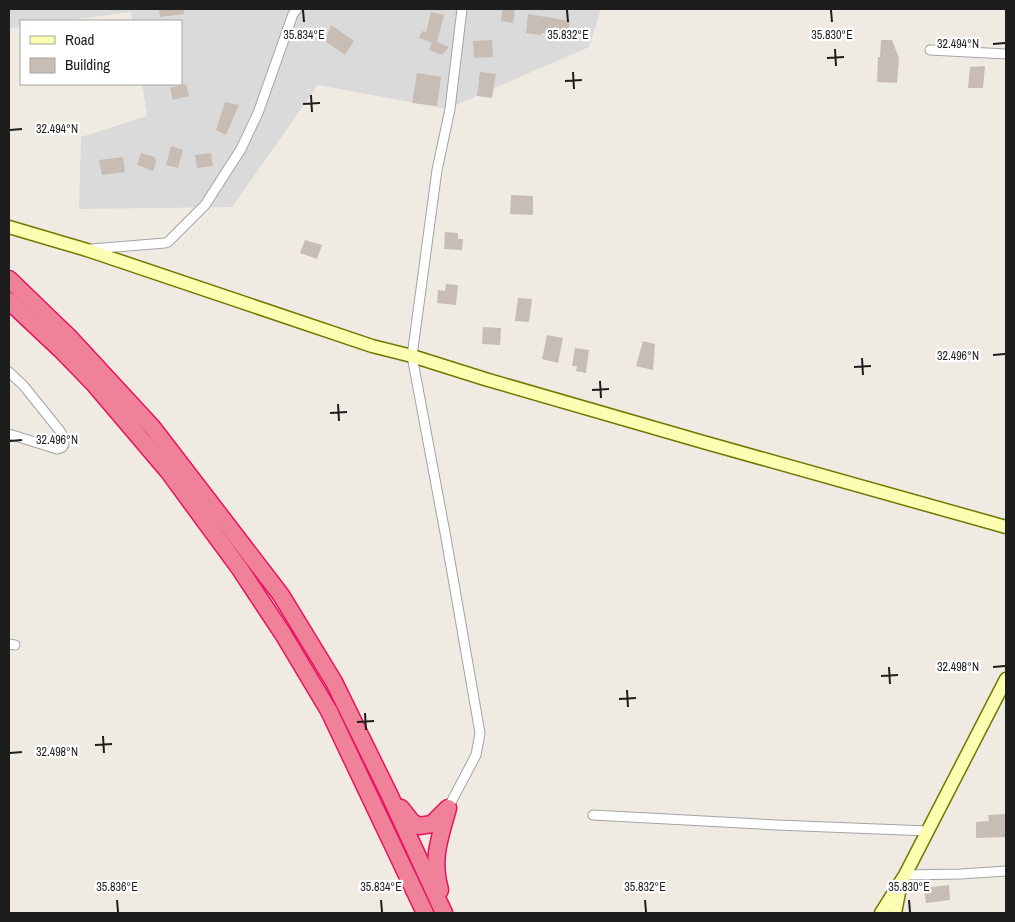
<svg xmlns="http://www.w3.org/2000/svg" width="1015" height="922" viewBox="0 0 1015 922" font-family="'Archivo Narrow',sans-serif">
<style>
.residential{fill:#dbdada}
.building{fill:#c8bdb5}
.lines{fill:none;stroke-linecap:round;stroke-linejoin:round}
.street-casing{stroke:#a4a4a4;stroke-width:11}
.secondary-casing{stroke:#6e7900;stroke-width:15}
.highway-casing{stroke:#ea1260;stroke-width:19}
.street{stroke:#fff;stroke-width:9}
.secondary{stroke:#fcffb1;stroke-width:12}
.highway{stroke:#ef8198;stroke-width:16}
.ticks{fill:none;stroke:#1d1d1d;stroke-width:2}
.ticks-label{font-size:12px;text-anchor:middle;fill:#1d1d1d;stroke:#fff;stroke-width:4.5;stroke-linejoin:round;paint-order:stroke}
</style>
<rect width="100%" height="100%" fill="#f0ebe2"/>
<path class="residential" d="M9,9H601L589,47L447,109L318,85L232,207L79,209L81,137L147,116L142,84H181V21H132L131,12L61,21H21V27L9,29Z"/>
<g class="building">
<path d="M159,9H184V14L160,17Z"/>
<path d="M502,9H515L513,23L501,21Z"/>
<path d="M431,12L444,15L437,42L449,47L442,55L429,50L432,43L419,38L422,31L426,32Z"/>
<path d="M528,14L570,21L568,36L542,33L541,35L526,33Z"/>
<path d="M331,25L354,41L345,55L325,41Z"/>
<path d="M492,40L493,57L474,58L473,41Z"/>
<path d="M881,40H892L899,58L897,83L877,82L878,57H880Z"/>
<path d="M985,66L983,88H968L970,67Z"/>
<path d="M480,72L496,74L492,98L477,96Z"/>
<path d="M417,73L441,77L437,106L412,103Z"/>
<path d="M186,84L189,96L173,100L170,88Z"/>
<path d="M225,102L239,105L226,135L216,130Z"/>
<path d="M171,146L183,150L178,168L166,165Z"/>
<path d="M141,153L155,157L156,163L153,171L137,165Z"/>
<path d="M211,153L213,166L197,168L195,155Z"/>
<path d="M123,157L125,172L102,175L99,160Z"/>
<path d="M511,195L533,196V215L510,214Z"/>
<path d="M445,232L458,233V239H463L462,250L444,249Z"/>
<path d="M305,240L322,245L317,259L300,253Z"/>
<path d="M446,284L458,285L456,305L437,303L438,290L445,291Z"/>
<path d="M518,298L532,299L529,322L515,321Z"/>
<path d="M483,327L501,328L500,345L482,344Z"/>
<path d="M547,335L563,338L558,363L542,359Z"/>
<path d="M643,341L655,344L653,370L636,366Z"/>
<path d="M575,348L589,350L586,373L576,371L577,366H572Z"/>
<path d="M1006,814V837L976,838V822L989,821L988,815Z"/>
<path d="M949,885L950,900L926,903L924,888Z"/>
</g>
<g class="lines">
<defs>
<g id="street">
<path d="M930,50L1006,54"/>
<path d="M91,249L165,243L168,242L205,205L241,149L258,113L293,14L297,9"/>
<path d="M9,372L23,385L60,431C64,438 68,447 57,449L9,434"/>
<path d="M9,644L15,645"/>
<path d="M448,808L476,755L480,733L446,538L412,356L437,170L450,109L462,9"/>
<path d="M593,815L777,825L928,831"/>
<path d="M905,875L961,874L1006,871"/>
</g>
<g id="secondary">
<path d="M9,227L87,250L372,346L412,356L485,379L703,442L1006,527"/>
<path d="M881,913L905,875L1006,679"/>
<path d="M895,913L900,887"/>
</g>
<g id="highway">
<path d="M9,279L69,337L153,428L281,595L334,682L389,794L444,913"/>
<path d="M9,301L60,349L95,385L168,471L240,569L283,634L329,711L425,913"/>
<path d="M401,808L412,822L419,826L432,824L448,808C440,838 431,858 440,890"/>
</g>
</defs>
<use href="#street" class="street-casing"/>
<use href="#secondary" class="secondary-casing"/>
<use href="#highway" class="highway-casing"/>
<use href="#street" class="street"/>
<use href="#secondary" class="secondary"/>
<use href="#highway" class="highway"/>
</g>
<path class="ticks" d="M303,10L304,22M567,10L568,22M831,10L832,22M993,44L1005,43M835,49L836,66M827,58L844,57M573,72L574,89M565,81L582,80M311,95L312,112M303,104L320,103M10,130L22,129M993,355L1005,354M862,358L863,375M854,367L871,366M600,381L601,398M592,390L609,389M338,404L339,421M330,413L347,412M10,441L22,440M889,667L890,684M993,667L1005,666M881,676L898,675M627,690L628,707M619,699L636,698M365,713L366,730M357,722L374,721M103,736L104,753M95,745L112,744M10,753L22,752M117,900L118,912M381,900L382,912M645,900L646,912M909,900L910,912"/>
<g class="ticks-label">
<text x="304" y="39">35.834°E</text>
<text x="568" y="39">35.832°E</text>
<text x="832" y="39">35.830°E</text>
<text x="958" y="48">32.494°N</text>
<text x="57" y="133">32.494°N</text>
<text x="958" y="360">32.496°N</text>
<text x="57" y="444">32.496°N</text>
<text x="958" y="671">32.498°N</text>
<text x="57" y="756">32.498°N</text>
<text x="117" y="891">35.836°E</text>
<text x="381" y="891">35.834°E</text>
<text x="645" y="891">35.832°E</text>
<text x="909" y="891">35.830°E</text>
</g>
<rect width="1015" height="922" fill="none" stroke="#1d1d1d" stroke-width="20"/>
<rect x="20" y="20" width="162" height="65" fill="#ffffff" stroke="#a5a5a5"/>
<rect x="30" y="36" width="25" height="8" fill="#fcffb1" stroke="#a5a5a5"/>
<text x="65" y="45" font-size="15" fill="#1d1d1d">Road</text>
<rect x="30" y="58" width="25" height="15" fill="#c8bdb5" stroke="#a5a5a5"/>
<text x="65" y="70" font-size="15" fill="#1d1d1d">Building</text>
</svg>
